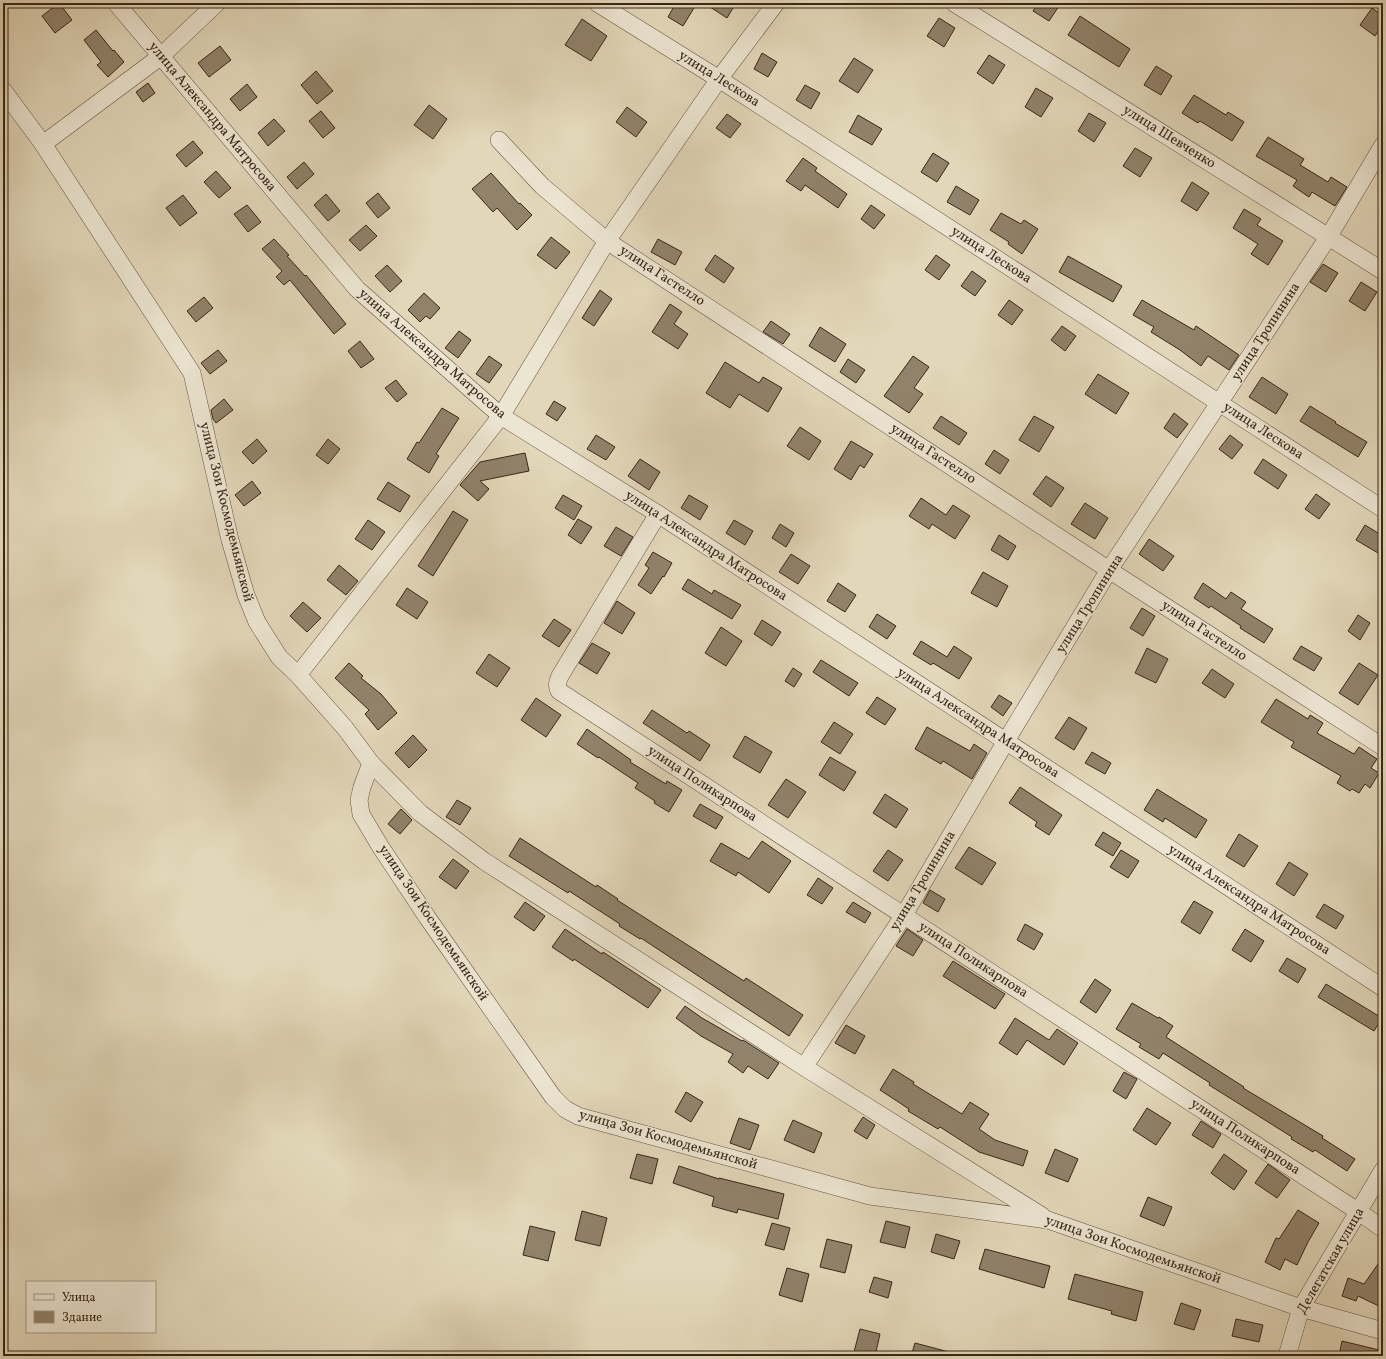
<svg xmlns="http://www.w3.org/2000/svg" width="1386" height="1359" viewBox="0 0 1386 1359" font-family="Vollkorn,serif">
<style>
.building{fill:#91826b;stroke:#3a2616}
.lines{fill:none;stroke-linecap:round;stroke-linejoin:round}
.minor-casing{stroke:#64523f;stroke-width:18}
.minor{stroke:#ece5d2;stroke-width:17}
.labels{text-anchor:middle;dominant-baseline:central;stroke-width:3;stroke-linejoin:round;paint-order:stroke}
.street-label{font-size:14px;fill:#3a2616;stroke:#ece5d2}
</style>
<rect width="100%" height="100%" fill="#e2d7b9"/>
<filter id="stains"><feTurbulence type="fractalNoise" baseFrequency=".005" numOctaves="4"/><feColorMatrix values="0 0 0 0 .2 0 0 0 0 .09 0 0 0 0 .02 0 0 0 .5 -.17"/></filter>
<radialGradient id="worn" r=".72"><stop offset=".6" stop-color="#630" stop-opacity="0"/><stop offset="1" stop-color="#630" stop-opacity=".3"/></radialGradient>
<g class="building">
<path d="M59,3L72,20L55,33L42,16Z"/>
<path d="M676,3H697L683,26L668,17Z"/>
<path d="M704,3H736L727,18Z"/>
<path d="M1038,3H1061L1049,21L1033,11Z"/>
<path d="M1372,8L1383,16V24L1375,36L1360,25Z"/>
<path d="M1080,16L1130,49L1119,67L1068,35Z"/>
<path d="M939,18L955,28L944,47L927,36Z"/>
<path d="M582,19L607,36L591,61L565,45Z"/>
<path d="M96,30L113,51L114,50L124,62L108,77L97,65L101,62L84,40Z"/>
<path d="M220,46L231,60L209,77L198,63Z"/>
<path d="M762,53L777,62L768,77L754,69Z"/>
<path d="M989,55L1005,65L993,84L977,73Z"/>
<path d="M854,58L873,70L858,93L839,81Z"/>
<path d="M1156,66L1172,76L1161,95L1144,85Z"/>
<path d="M316,71L333,91L317,104L301,85Z"/>
<path d="M148,83L155,93L143,102L136,92Z"/>
<path d="M247,84L257,97L240,111L230,99Z"/>
<path d="M805,85L820,93L811,109L796,100Z"/>
<path d="M1036,88L1053,98L1041,117L1025,107Z"/>
<path d="M1194,95L1226,115L1228,112L1244,122L1232,141L1200,121L1198,123L1182,113Z"/>
<path d="M429,105L447,119L433,139L414,125Z"/>
<path d="M627,107L647,122L636,137L616,122Z"/>
<path d="M321,111L335,128L323,138L309,121Z"/>
<path d="M1089,113L1106,123L1094,142L1078,131Z"/>
<path d="M727,114L741,124L730,138L716,128Z"/>
<path d="M858,115L882,129L872,145L849,132Z"/>
<path d="M274,119L285,131L268,146L258,133Z"/>
<path d="M1268,137L1304,159L1300,165L1328,182L1331,177L1347,187L1335,206L1312,192L1309,197L1293,186L1297,180L1256,156Z"/>
<path d="M193,141L203,153L186,167L176,155Z"/>
<path d="M1135,148L1152,158L1140,177L1123,166Z"/>
<path d="M933,153L949,163L937,182L921,172Z"/>
<path d="M803,158L817,168L815,171L847,194L838,208L805,185L801,191L786,181Z"/>
<path d="M304,162L314,174L297,189L287,177Z"/>
<path d="M216,171L231,188L219,198L204,182Z"/>
<path d="M491,173L519,204L520,203L532,215L517,230L497,208L493,212L472,189Z"/>
<path d="M1192,182L1209,193L1197,211L1181,201Z"/>
<path d="M956,186L979,200L970,215L947,202Z"/>
<path d="M378,193L390,208L378,218L366,203Z"/>
<path d="M326,194L340,211L328,221L314,205Z"/>
<path d="M183,195L197,213L180,226L166,208Z"/>
<path d="M247,205L261,222L248,232L234,214Z"/>
<path d="M871,205L885,215L874,229L861,219Z"/>
<path d="M1244,209L1261,219L1257,225L1283,241L1268,265L1251,254L1258,244L1233,228Z"/>
<path d="M1001,213L1021,224L1024,220L1038,229L1022,254L1008,244L1009,242L990,230Z"/>
<path d="M366,225L377,236L360,251L349,240Z"/>
<path d="M551,237L570,252L556,269L537,255Z"/>
<path d="M274,239L289,255L287,256L305,276L306,275L346,324L334,334L290,280L284,285L276,277L282,271L262,249Z"/>
<path d="M658,239L682,252L675,265L651,252Z"/>
<path d="M715,255L734,268L724,283L705,270Z"/>
<path d="M936,255L950,265L939,280L925,270Z"/>
<path d="M1068,256L1122,286L1113,302L1059,272Z"/>
<path d="M1323,264L1338,273L1326,292L1310,282Z"/>
<path d="M387,265L402,281L390,292L375,276Z"/>
<path d="M972,271L986,281L975,296L961,286Z"/>
<path d="M1361,282L1377,292L1365,311L1349,301Z"/>
<path d="M600,290L612,299L594,326L582,318Z"/>
<path d="M424,293L440,308L430,319L426,316L420,322L408,310Z"/>
<path d="M204,297L213,308L196,322L187,311Z"/>
<path d="M1009,300L1023,310L1012,325L998,315Z"/>
<path d="M1142,300L1194,330L1196,326L1239,355L1229,370L1208,356L1201,366L1180,350L1151,332L1154,327L1133,315Z"/>
<path d="M670,304L682,312L674,324L688,334L678,349L652,332Z"/>
<path d="M771,321L790,334L783,344L763,332Z"/>
<path d="M1062,326L1076,336L1065,351L1051,340Z"/>
<path d="M820,327L846,344L835,362L809,346Z"/>
<path d="M459,331L471,340L458,358L445,348Z"/>
<path d="M360,341L374,359L361,368L348,351Z"/>
<path d="M218,350L227,361L210,374L201,363Z"/>
<path d="M489,356L502,365L489,383L476,374Z"/>
<path d="M913,356L929,367L914,388L923,394L909,413L884,396Z"/>
<path d="M848,359L865,370L856,383L840,372Z"/>
<path d="M725,362L759,383L763,377L782,388L768,412L739,394L730,408L706,393Z"/>
<path d="M1098,374L1129,393L1116,414L1085,394Z"/>
<path d="M1262,377L1288,394L1276,414L1249,397Z"/>
<path d="M396,380L407,394L397,402L385,388Z"/>
<path d="M224,399L233,410L216,423L213,419L211,410Z"/>
<path d="M554,401L566,408L557,421L546,414Z"/>
<path d="M1310,406L1336,422L1335,423L1367,442L1358,457L1300,421Z"/>
<path d="M442,408L459,418L436,454L439,456L429,473L407,459L417,442L419,443Z"/>
<path d="M1174,413L1188,424L1177,438L1164,428Z"/>
<path d="M941,416L967,433L959,445L933,428Z"/>
<path d="M1034,416L1054,427L1039,452L1019,440Z"/>
<path d="M800,427L821,441L809,460L787,446Z"/>
<path d="M596,435L615,447L606,460L587,449Z"/>
<path d="M1230,435L1243,445L1232,459L1219,449Z"/>
<path d="M257,439L267,451L253,464L242,452Z"/>
<path d="M328,439L340,449L328,464L316,455Z"/>
<path d="M851,441L873,454L864,468L860,465L851,480L834,469Z"/>
<path d="M994,450L1009,460L1000,474L985,464Z"/>
<path d="M525,453L529,471L480,481L489,489L478,501L460,485L480,462Z"/>
<path d="M640,459L660,472L649,490L628,476Z"/>
<path d="M1263,459L1287,475L1278,489L1254,473Z"/>
<path d="M1046,476L1064,488L1051,507L1033,494Z"/>
<path d="M252,481L261,493L244,506L235,495Z"/>
<path d="M388,482L410,496L400,512L377,499Z"/>
<path d="M1316,494L1330,504L1319,519L1305,509Z"/>
<path d="M563,495L582,506L574,520L555,508Z"/>
<path d="M689,495L708,506L700,520L681,508Z"/>
<path d="M921,498L946,515L953,505L970,516L955,539L932,524L929,529L909,516Z"/>
<path d="M1085,503L1108,518L1095,539L1071,524Z"/>
<path d="M453,511L468,520L433,576L418,566Z"/>
<path d="M578,519L592,527L581,544L568,535Z"/>
<path d="M368,520L385,532L372,550L355,539Z"/>
<path d="M734,520L753,531L745,545L726,533Z"/>
<path d="M780,524L794,533L786,547L772,538Z"/>
<path d="M1365,525L1383,536V546L1378,553L1356,540Z"/>
<path d="M616,527L633,537L621,556L604,546Z"/>
<path d="M999,535L1016,546L1008,560L991,550Z"/>
<path d="M1149,539L1174,556L1163,571L1139,554Z"/>
<path d="M653,552L672,563L664,577L663,576L651,594L638,585L649,568L645,565Z"/>
<path d="M791,554L810,566L798,584L779,572Z"/>
<path d="M339,565L358,581L346,595L327,580Z"/>
<path d="M983,572L1008,586L997,607L971,593Z"/>
<path d="M688,579L712,594L714,590L741,605L732,619L682,589Z"/>
<path d="M838,583L856,595L845,612L827,601Z"/>
<path d="M1203,583L1226,599L1231,592L1246,602L1241,609L1273,629L1264,643L1240,628L1241,626L1211,606L1209,608L1194,598Z"/>
<path d="M407,588L428,602L417,619L396,605Z"/>
<path d="M617,601L635,613L622,634L604,623Z"/>
<path d="M303,602L321,618L307,632L290,616Z"/>
<path d="M1142,608L1155,616L1143,636L1130,628Z"/>
<path d="M877,614L896,626L887,639L869,627Z"/>
<path d="M1358,615L1370,623L1360,640L1348,631Z"/>
<path d="M554,619L571,630L559,647L542,636Z"/>
<path d="M762,620L781,632L772,646L754,634Z"/>
<path d="M721,627L742,641L726,666L705,653Z"/>
<path d="M921,641L947,657L954,646L972,658L959,679L933,663L931,665L913,654Z"/>
<path d="M592,643L610,653L597,674L579,663Z"/>
<path d="M1301,646L1322,658L1314,671L1293,659Z"/>
<path d="M1147,648L1168,659L1156,683L1135,673Z"/>
<path d="M489,654L510,668L497,687L476,673Z"/>
<path d="M821,660L858,683L849,696L813,672Z"/>
<path d="M349,663L363,676L361,678L381,694L397,713L378,730L365,714L369,710L335,678Z"/>
<path d="M1359,663L1378,675L1358,705L1339,693Z"/>
<path d="M793,668L802,674L794,687L785,681Z"/>
<path d="M1212,669L1234,684L1225,698L1202,683Z"/>
<path d="M999,695L1012,703L1003,716L991,707Z"/>
<path d="M877,697L896,709L885,725L866,713Z"/>
<path d="M536,698L561,715L546,737L521,720Z"/>
<path d="M1276,699L1308,719L1310,715L1323,723L1317,733L1354,754L1359,747L1377,759L1371,768L1379,773L1370,788L1365,784L1359,793L1352,789L1350,791L1337,783L1341,776L1291,747L1294,742L1261,722Z"/>
<path d="M652,710L687,733L689,731L710,745L700,761L643,723Z"/>
<path d="M1069,717L1087,728L1074,750L1055,738Z"/>
<path d="M834,722L853,734L840,754L821,742Z"/>
<path d="M927,727L970,751L974,744L987,753L972,779L943,761L941,764L915,749Z"/>
<path d="M587,729L631,760L630,762L666,784L667,781L682,790L669,812L654,803L655,801L635,788L638,783L599,757L598,758L577,744Z"/>
<path d="M413,735L427,750L409,768L395,753Z"/>
<path d="M745,736L772,752L760,773L733,757Z"/>
<path d="M1092,752L1111,763L1105,774L1085,763Z"/>
<path d="M830,757L856,772L844,791L819,775Z"/>
<path d="M786,779L806,792L788,818L768,805Z"/>
<path d="M1020,787L1062,815L1049,835L1035,826L1037,822L1009,803Z"/>
<path d="M1157,789L1207,820L1196,838L1165,818L1163,822L1144,810Z"/>
<path d="M885,794L908,809L896,828L873,813Z"/>
<path d="M457,800L471,808L460,825L446,817Z"/>
<path d="M700,804L723,817L716,829L693,816Z"/>
<path d="M401,809L412,820L400,834L388,824Z"/>
<path d="M1103,832L1121,843L1113,856L1095,845Z"/>
<path d="M1239,834L1258,846L1244,867L1226,856Z"/>
<path d="M520,838L596,887L597,885L618,899L617,900L744,981L746,978L803,1015L789,1036L641,938L640,939L619,926L620,924L569,891L568,893L509,856Z"/>
<path d="M762,841L791,861L769,893L738,872L736,876L710,861L721,843L749,859Z"/>
<path d="M969,847L996,863L982,885L955,868Z"/>
<path d="M888,850L903,860L888,881L873,871Z"/>
<path d="M1121,850L1139,861L1128,878L1110,867Z"/>
<path d="M453,859L469,871L456,889L439,877Z"/>
<path d="M1289,862L1308,874L1294,896L1276,884Z"/>
<path d="M818,878L833,888L822,904L807,895Z"/>
<path d="M930,890L945,899L938,912L923,903Z"/>
<path d="M1194,901L1213,912L1200,934L1181,922Z"/>
<path d="M525,902L545,916L534,931L514,917Z"/>
<path d="M853,902L871,913L865,923L846,912Z"/>
<path d="M1324,904L1344,916L1336,929L1316,917Z"/>
<path d="M1025,924L1043,934L1034,950L1017,940Z"/>
<path d="M565,929L602,954L603,952L661,990L648,1008L574,959L573,961L552,947Z"/>
<path d="M907,929L923,940L913,956L896,946Z"/>
<path d="M1245,929L1264,941L1251,962L1232,950Z"/>
<path d="M1287,958L1306,969L1298,983L1279,971Z"/>
<path d="M953,961L1005,994L995,1009L943,976Z"/>
<path d="M1095,979L1111,990L1096,1013L1080,1002Z"/>
<path d="M1326,984L1382,1018L1374,1031L1318,997Z"/>
<path d="M1132,1003L1158,1018L1159,1017L1173,1026L1166,1037L1244,1087L1243,1088L1323,1136L1322,1138L1355,1159L1347,1171L1315,1150L1313,1152L1291,1139L1292,1137L1209,1085L1210,1083L1163,1053L1159,1059L1139,1047L1141,1044L1116,1029Z"/>
<path d="M685,1006L702,1018L742,1041L743,1040L779,1063L768,1079L748,1066L743,1073L728,1062L733,1054L701,1036L676,1018Z"/>
<path d="M1015,1018L1049,1040L1057,1029L1078,1043L1064,1065L1027,1040L1017,1055L999,1043Z"/>
<path d="M846,1025L865,1036L855,1054L835,1043Z"/>
<path d="M893,1069L914,1082L913,1084L962,1114L970,1102L989,1114L979,1129L995,1140L1028,1151L1023,1166L979,1152L940,1127L938,1129L908,1111L909,1109L880,1090Z"/>
<path d="M1124,1072L1137,1079L1126,1099L1113,1091Z"/>
<path d="M686,1092L703,1102L691,1122L675,1112Z"/>
<path d="M1147,1108L1171,1123L1156,1145L1133,1130Z"/>
<path d="M863,1117L875,1125L867,1139L854,1131Z"/>
<path d="M739,1118L759,1125L750,1150L730,1143Z"/>
<path d="M793,1120L822,1133L814,1153L784,1140Z"/>
<path d="M1201,1121L1221,1134L1213,1148L1192,1135Z"/>
<path d="M1055,1149L1078,1159L1068,1182L1045,1173Z"/>
<path d="M637,1154L658,1159L652,1184L630,1178Z"/>
<path d="M1224,1154L1247,1171L1234,1190L1211,1173Z"/>
<path d="M1268,1164L1290,1180L1277,1198L1255,1183Z"/>
<path d="M679,1166L719,1179V1178L784,1194L778,1219L738,1209L737,1213L712,1206L714,1197L673,1183Z"/>
<path d="M1148,1197L1172,1207L1164,1226L1140,1216Z"/>
<path d="M1298,1210L1319,1223L1308,1242L1297,1265L1285,1259L1280,1270L1265,1262L1276,1238L1279,1239Z"/>
<path d="M582,1211L607,1218L600,1246L575,1240Z"/>
<path d="M886,1221L910,1227L905,1248L880,1242Z"/>
<path d="M772,1223L790,1228L784,1250L765,1245Z"/>
<path d="M530,1226L555,1232L548,1261L523,1255Z"/>
<path d="M936,1234L960,1241L954,1259L931,1252Z"/>
<path d="M827,1239L852,1245L845,1273L820,1267Z"/>
<path d="M985,1249L1050,1266L1044,1288L979,1269Z"/>
<path d="M1383,1257V1308L1358,1296L1356,1301L1342,1296L1348,1278L1364,1284Z"/>
<path d="M787,1268L809,1274L802,1302L779,1295Z"/>
<path d="M1075,1274L1143,1292L1136,1321L1111,1314L1112,1311L1068,1299Z"/>
<path d="M874,1277L892,1282L888,1298L869,1292Z"/>
<path d="M1181,1303L1201,1310L1194,1330L1174,1324Z"/>
<path d="M1236,1319L1263,1325L1259,1342L1232,1336Z"/>
<path d="M860,1329L880,1334L875,1356H868L854,1352Z"/>
<path d="M1342,1341L1383,1351V1356H1339Z"/>
<path d="M915,1343L949,1352L948,1356H911Z"/>
</g>
<g class="lines">
<defs>
<g id="minor">
<path d="M116,3L357,289L501,416L658,514L1383,988"/>
<path d="M597,3L719,79L1383,509"/>
<path d="M954,3L1383,271"/>
<path d="M3,90L43,144L192,373L230,540L246,595L257,622L279,657L298,675L345,728L371,763L362,787L359,800L361,814L380,846L427,917L553,1097L565,1109L578,1116L870,1196L1048,1220L1301,1308L1383,1331"/>
<path d="M499,140L542,186L607,241L1109,570L1383,747"/>
<path d="M43,144L160,57L217,3"/>
<path d="M658,514L560,676C558,681 556,685 559,691L1359,1212L1383,1229"/>
<path d="M298,675L501,416L607,241L719,79L776,3"/>
<path d="M371,763L420,813L484,861L804,1067L1042,1216"/>
<path d="M804,1067L904,915L1006,741L1109,570L1329,236L1383,145"/>
<path d="M1287,1356L1301,1308L1383,1170"/>
</g>
</defs>
<use href="#minor" class="minor-casing"/>
<use href="#minor" class="minor"/>
</g>
<g class="labels">
<g class="street-label">
<text transform="translate(719 79) rotate(32)">улица Лескова</text>
<text transform="translate(212 117) rotate(50)">улица Александра Матросова</text>
<text transform="translate(1169 137) rotate(32)">улица Шевченко</text>
<text transform="translate(991 255) rotate(33)">улица Лескова</text>
<text transform="translate(662 276) rotate(33)">улица Гастелло</text>
<text transform="translate(1266 332) rotate(-57)">улица Тропинина</text>
<text transform="translate(432 354) rotate(41)">улица Александра Матросова</text>
<text transform="translate(1263 431) rotate(33)">улица Лескова</text>
<text transform="translate(933 454) rotate(33)">улица Гастелло</text>
<text transform="translate(226 512) rotate(76)">улица Зои Космодемьянской</text>
<text transform="translate(706 546) rotate(33)">улица Александра Матросова</text>
<text transform="translate(1090 604) rotate(-58)">улица Тропинина</text>
<text transform="translate(1204 631) rotate(33)">улица Гастелло</text>
<text transform="translate(978 723) rotate(33)">улица Александра Матросова</text>
<text transform="translate(702 784) rotate(33)">улица Поликарпова</text>
<text transform="translate(923 881) rotate(-59)">улица Тропинина</text>
<text transform="translate(1249 900) rotate(33)">улица Александра Матросова</text>
<text transform="translate(433 923) rotate(56)">улица Зои Космодемьянской</text>
<text transform="translate(973 960) rotate(33)">улица Поликарпова</text>
<text transform="translate(1245 1137) rotate(33)">улица Поликарпова</text>
<text transform="translate(668 1140) rotate(16)">улица Зои Космодемьянской</text>
<text transform="translate(1133 1250) rotate(19)">улица Зои Космодемьянской</text>
<text transform="translate(1331 1261) rotate(-60)">Делегатская улица</text>
</g>
</g>
<rect width="1386" height="1359" fill="none" stroke="#e2d7b9" stroke-width="16"/>
<rect x="4" y="4" width="1378" height="1351" fill="none" stroke="#3a2616" stroke-width="2"/>
<rect x="8" y="8" width="1370" height="1343" fill="none" stroke="#3a2616"/>
<rect x="26" y="1281" width="130" height="52" fill="#ece5d2" stroke="#a59987"/>
<rect x="34" y="1294" width="20" height="6" fill="#ece5d2" stroke="#a59987"/>
<text x="62" y="1301" font-size="12" fill="#3a2616">Улица</text>
<rect x="34" y="1311" width="20" height="12" fill="#91826b" stroke="#a59987"/>
<text x="62" y="1321" font-size="12" fill="#3a2616">Здание</text>
<rect width="100%" height="100%" filter="url(#stains)"/>
<rect width="100%" height="100%" fill="url(#worn)"/>
</svg>
